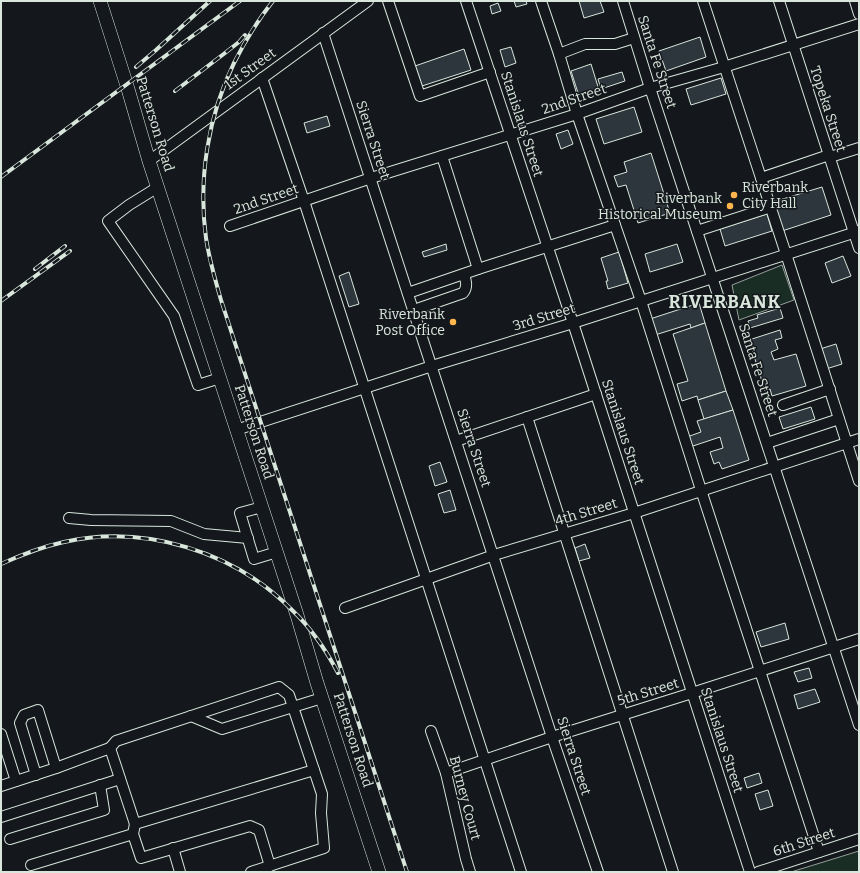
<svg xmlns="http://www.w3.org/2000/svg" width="860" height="873" viewBox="0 0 860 873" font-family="Bitter,serif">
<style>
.green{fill:#1a2d24;stroke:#939e99}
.building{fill:#2c363c;stroke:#d8e6dc}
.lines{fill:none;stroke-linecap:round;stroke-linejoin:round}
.minor-casing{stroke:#d8e6dc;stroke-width:12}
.major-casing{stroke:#d8e6dc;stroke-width:14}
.minor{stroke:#14181c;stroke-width:10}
.major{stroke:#14181c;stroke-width:13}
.rail-casing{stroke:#d8e6dc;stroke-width:4}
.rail{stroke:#14181c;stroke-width:2.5;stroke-dasharray:8;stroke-linecap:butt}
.poi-dot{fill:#ffb74d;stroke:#14181c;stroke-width:1.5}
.labels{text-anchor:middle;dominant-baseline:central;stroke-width:3;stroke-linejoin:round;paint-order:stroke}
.street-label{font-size:14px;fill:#d8e6dc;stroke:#14181c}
.poi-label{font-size:14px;fill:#d8e6dc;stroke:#14181c;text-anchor:end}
.district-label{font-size:18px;font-weight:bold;letter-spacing:1px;fill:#d8e6dc;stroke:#14181c}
</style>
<rect width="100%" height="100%" fill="#14181c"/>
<g class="green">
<path d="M782,265L794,300L739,320L732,285Z"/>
<path d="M859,851V872H791Z"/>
</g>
<g class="building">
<path d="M514,1H526L527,4L516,7Z"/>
<path d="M579,1H600L604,12L584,18Z"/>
<path d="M498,3L501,11L492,14L490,6Z"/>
<path d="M700,37L706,57L666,71L659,51Z"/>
<path d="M511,47L516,63L505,67L500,50Z"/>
<path d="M464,49L471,70L422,86L415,66Z"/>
<path d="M591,64L599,90L579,96L571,71Z"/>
<path d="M622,72L625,81L601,89L598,79Z"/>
<path d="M721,78L726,94L691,105L686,89Z"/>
<path d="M634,107L642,132L604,144L596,119Z"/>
<path d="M327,116L330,126L307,133L304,123Z"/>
<path d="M568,130L573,144L561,149L556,134Z"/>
<path d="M651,153L670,213L638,223L626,185L618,187L614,176L627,172L624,162Z"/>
<path d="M822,187L831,215L782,231L773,202Z"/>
<path d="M767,214L772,231L725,246L720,229Z"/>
<path d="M446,244L447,250L424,257L422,252Z"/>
<path d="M677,244L683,262L650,272L645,254Z"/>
<path d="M619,252L628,283L608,289L606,281H608L601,258Z"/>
<path d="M843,256L851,276L832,283L825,263Z"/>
<path d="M349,272L359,304L349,307L339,276Z"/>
<path d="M699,303L705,323L691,328L690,324L655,335L650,319Z"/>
<path d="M780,308L783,318L750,328L748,321L758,318L757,315Z"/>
<path d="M705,323L726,391L698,400L697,396L682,401L677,384L688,381L673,334Z"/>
<path d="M780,330L782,338L775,340L778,349L771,352L774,360L796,354L806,386L772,396L770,389L765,391L749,340Z"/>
<path d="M836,344L842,364L826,369L820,349Z"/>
<path d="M726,391L733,410L704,419L698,400Z"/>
<path d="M811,407L815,419L783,429L779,417Z"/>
<path d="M733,410L749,460L722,469L719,462L714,464L710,452L723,448L720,437L690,447L687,437L701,432L697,421Z"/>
<path d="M440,462L447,482L435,486L429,466Z"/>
<path d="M450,490L456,510L444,513L438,494Z"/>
<path d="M585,544L590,558L579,561L575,548Z"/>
<path d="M785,623L789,639L761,647L756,632Z"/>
<path d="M809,668L812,678L798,682L794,672Z"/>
<path d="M815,689L820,702L798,709L794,695Z"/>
<path d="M759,773L762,783L747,788L744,778Z"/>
<path d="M768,790L773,806L760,810L755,794Z"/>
</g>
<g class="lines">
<defs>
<g id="minor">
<path d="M388,1L420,96L490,72"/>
<path d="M466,1L573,323L750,872"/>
<path d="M541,1L559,54L585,44H615L634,38"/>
<path d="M623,1L650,88L859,725"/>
<path d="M703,1L761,178L829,155"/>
<path d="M779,1L859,248"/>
<path d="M855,1L859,14"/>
<path d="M323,33L552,737L598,872"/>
<path d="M559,54L577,114L641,301L701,490L819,852"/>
<path d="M262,78L304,201L521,872"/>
<path d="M442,156L478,269L615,225"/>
<path d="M830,157L859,148"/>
<path d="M149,161L368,1"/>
<path d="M761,178L786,254L859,481"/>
<path d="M158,187L129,205L108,221L174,316L198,385L220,378"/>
<path d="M230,226L371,178L577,114L650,88L724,67L859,24"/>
<path d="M697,231L771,207"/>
<path d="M408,293L478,269"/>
<path d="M414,310L463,293C468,287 466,281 464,274"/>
<path d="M783,405L830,389"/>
<path d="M527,417L673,872"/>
<path d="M236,430L432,366L573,323L859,231"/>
<path d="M456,441L596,394"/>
<path d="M767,443L839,419"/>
<path d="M262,507L240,513L254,559L277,552"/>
<path d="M69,518L91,520L171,521L204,534L248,538"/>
<path d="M345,608L494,555L634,513L859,439"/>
<path d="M191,716L222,729L322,698"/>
<path d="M431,731L446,773L466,859L470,872"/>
<path d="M1,734L16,781"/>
<path d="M110,748L116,741L279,687L289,695L322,794L321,813L324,848L251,872"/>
<path d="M446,773L552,737L692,693L859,639"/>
<path d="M36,775L20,723L24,715L38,710L56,768"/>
<path d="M1,786L56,768L110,748L135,824L314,770"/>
<path d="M1,817L120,779"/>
<path d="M135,824L133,834L141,858L250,826L259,830L270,866"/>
<path d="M10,839L104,810L100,785"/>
<path d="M173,848L180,872"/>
<path d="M31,865L133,834"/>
<path d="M758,872L859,839"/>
</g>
<path id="major" d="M100,1L128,89L149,161L297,615L317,683L379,872"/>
</defs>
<use href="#minor" class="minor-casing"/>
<use href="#major" class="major-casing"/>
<use href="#minor" class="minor"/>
<use href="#major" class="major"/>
<defs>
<g id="rail">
<path d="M273,1C258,20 245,41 234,63C208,116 198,179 206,238C209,259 215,279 221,300L407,872"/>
<path d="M136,67L156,50L210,1"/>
<path d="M175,91L225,53L239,42L245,35"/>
<path d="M1,177L240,1"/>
<path d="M35,269L65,246"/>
<path d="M1,301L70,251"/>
<path d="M1,564C21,555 41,547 64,542C144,524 234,551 292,610C311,628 326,650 338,673"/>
</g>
</defs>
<use href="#rail" class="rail-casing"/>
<use href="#rail" class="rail"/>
</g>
<g class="poi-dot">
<circle cx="734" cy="195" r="4"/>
<circle cx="730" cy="206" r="4"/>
<circle cx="453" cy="322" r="4"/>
</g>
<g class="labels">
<g class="street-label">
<text transform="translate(657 62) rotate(72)">Santa Fe Street</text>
<text transform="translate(250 69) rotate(-36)">1st Street</text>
<text transform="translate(574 99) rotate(-19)">2nd Street</text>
<text transform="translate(828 109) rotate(72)">Topeka Street</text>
<text transform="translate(155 124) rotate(73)">Patterson Road</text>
<text transform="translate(522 124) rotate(72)">Stanislaus Street</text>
<text transform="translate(373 140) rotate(72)">Sierra Street</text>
<text transform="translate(266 199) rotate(-19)">2nd Street</text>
<text transform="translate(544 317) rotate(-17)">3rd Street</text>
<text transform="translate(758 370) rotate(72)">Santa Fe Street</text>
<text transform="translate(254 432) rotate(72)">Patterson Road</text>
<text transform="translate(623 432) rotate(72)">Stanislaus Street</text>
<text transform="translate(474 448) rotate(72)">Sierra Street</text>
<text transform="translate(586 512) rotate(-17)">4th Street</text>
<text transform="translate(648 692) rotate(-17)">5th Street</text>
<text transform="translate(353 740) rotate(72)">Patterson Road</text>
<text transform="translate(722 740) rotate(72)">Stanislaus Street</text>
<text transform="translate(574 756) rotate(72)">Sierra Street</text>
<text transform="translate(465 798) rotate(75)">Burney Court</text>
<text transform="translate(804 842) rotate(-18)">6th Street</text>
</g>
<g class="poi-label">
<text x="742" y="187" text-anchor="start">Riverbank<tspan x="742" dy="16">City Hall</tspan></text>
<text x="722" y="198">Riverbank<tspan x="722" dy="16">Historical Museum</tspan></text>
<text x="445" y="314">Riverbank<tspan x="445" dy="16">Post Office</tspan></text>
</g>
<g class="district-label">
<text x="725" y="302">RIVERBANK</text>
</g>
</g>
<rect width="860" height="873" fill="none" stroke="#d8e6dc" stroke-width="4"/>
</svg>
